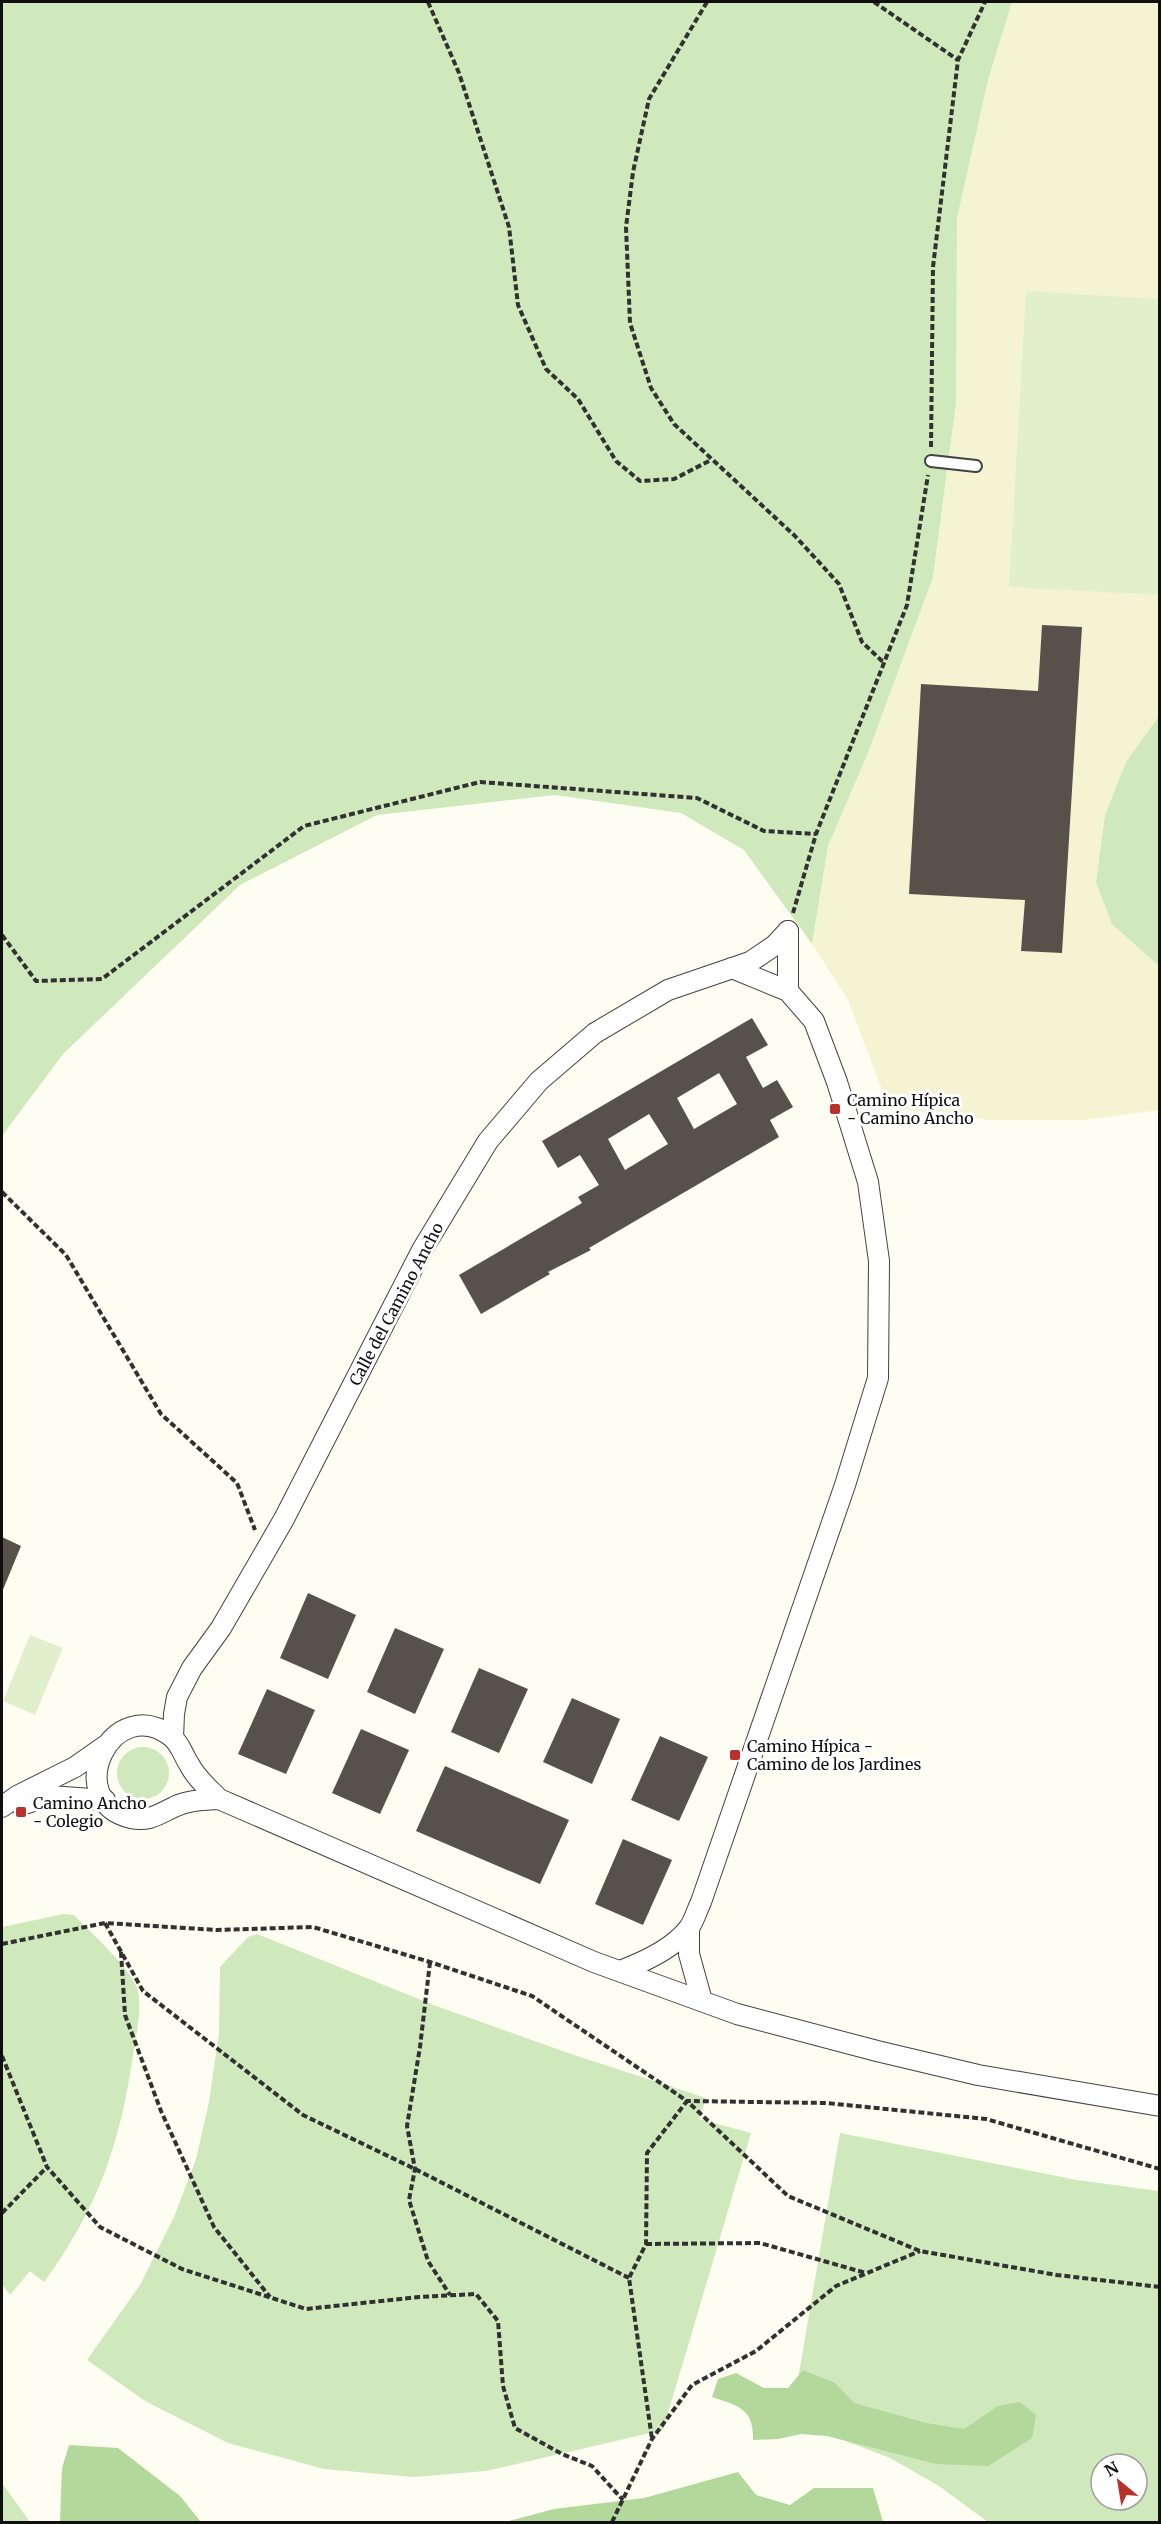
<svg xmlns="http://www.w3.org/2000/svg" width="1161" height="2524" viewBox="0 0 1161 2524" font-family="Merriweather,serif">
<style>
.farmland{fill:#f4f4d2}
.green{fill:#cfe8bc;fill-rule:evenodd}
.forest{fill:#b2d89b}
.pitch{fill:#e1efcd}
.building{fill:#57514b;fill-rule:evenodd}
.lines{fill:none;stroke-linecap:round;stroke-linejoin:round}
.service-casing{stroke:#424242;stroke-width:14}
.minor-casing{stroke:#424242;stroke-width:22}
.path{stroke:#313131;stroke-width:4;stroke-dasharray:6 3;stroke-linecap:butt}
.service{stroke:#fff;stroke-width:10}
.minor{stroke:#fff;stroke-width:20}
.poi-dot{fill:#b9312c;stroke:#fff;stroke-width:2}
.labels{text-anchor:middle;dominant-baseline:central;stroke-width:6;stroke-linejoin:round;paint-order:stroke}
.poi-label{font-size:16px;fill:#0f0f0f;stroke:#fff;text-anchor:start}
.street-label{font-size:16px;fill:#0f0f0f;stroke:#fff}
</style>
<rect width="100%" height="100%" fill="#fefdf1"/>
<path class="farmland" d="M1012,2H1159V716L1126,762L1105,815L1096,882L1159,965V1110L1084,1120H991L889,1108L848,1000L812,944L828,846L868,753L933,577L956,403L957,218L988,80Z"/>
<g class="green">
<path d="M2,2H1012L988,80L957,218L956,403L933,577L868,753L828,846L812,944L744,850L681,813L555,795L377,815L240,885L63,1054L2,1136Z"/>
<path d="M1159,716V966L1112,924L1096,882L1105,815L1126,762Z"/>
<circle cx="143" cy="1773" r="26"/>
<path d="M64,1914L74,1915C89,1931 135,1972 138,1992C142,2012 136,2035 133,2055C120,2145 98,2208 44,2282L30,2271L10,2295L2,2284V1927Z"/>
<path d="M257,1934L436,2006L571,2054L706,2098L699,2119L751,2133L663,2430L486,2471L413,2477L324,2469L228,2443L145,2401L87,2360L140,2285L174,2217L196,2159L209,2102L219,2033L220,1967L248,1937Z"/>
<path d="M840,2133L1077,2180L1159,2191V2522H988L939,2486L890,2458L817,2430L790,2426ZM1101,2464H1137V2500H1101Z"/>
<path d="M2,2483L30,2522H31H2Z"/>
</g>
<g class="forest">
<path d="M803,2370L835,2383L854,2403L926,2423L964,2429L998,2406L1020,2402L1036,2415L1032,2438L988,2466L936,2464L827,2436L801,2434L778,2439L753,2440C754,2408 738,2406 712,2397L718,2379L736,2373L764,2388H788Z"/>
<path d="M69,2445L118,2448L180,2496L201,2522H60L62,2468Z"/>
<path d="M738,2472L756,2495L790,2505L814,2488H873L883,2522H505L554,2509L644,2498Z"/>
</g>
<g class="pitch">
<path d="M1026,291L1159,299V595L1009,587Z"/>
<path d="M30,1635L63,1648L35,1715L3,1701Z"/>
</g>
<g class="building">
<path d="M1042,625L1082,627L1062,953L1021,951L1025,900L909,894L921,684L1038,691Z"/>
<path d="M752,1018L768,1045L746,1057L763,1088L777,1080L793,1107L770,1120L779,1137L589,1248L591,1250L548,1272L550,1274L481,1314L459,1275L582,1203L578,1197L599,1185L580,1155L558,1168L542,1141ZM719,1073L737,1104L694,1129L677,1098ZM649,1114L668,1144L625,1170L608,1139Z"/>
<path d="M2,1537L21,1546L2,1592Z"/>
<path d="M308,1593L356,1615L328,1679L280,1658Z"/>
<path d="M395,1628L444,1649L415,1714L367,1692Z"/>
<path d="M479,1668L528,1689L499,1753L451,1732Z"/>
<path d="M267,1689L315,1710L286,1774L238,1754Z"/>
<path d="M572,1698L620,1719L592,1784L543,1762Z"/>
<path d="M361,1729L409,1750L380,1814L332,1793Z"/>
<path d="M660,1736L708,1757L679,1821L631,1800Z"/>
<path d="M445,1766L569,1820L540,1884L416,1831Z"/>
<path d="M623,1839L672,1860L643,1925L595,1904Z"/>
</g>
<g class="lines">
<defs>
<path id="service" d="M931,461L976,466"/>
<g id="minor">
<path d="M788,931V991"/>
<path d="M173,1738L174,1714L177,1697L192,1668L221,1628L284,1519L422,1250L488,1141L539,1081L595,1033L668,990L750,962L775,945L788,931"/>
<path d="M219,1799C204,1800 188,1800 174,1807C159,1814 149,1822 131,1818C60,1801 112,1690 172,1737C181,1745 183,1755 189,1764C196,1778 208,1788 219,1799L594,1962L737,2014L877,2051L978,2075L1160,2106"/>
<path d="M21,1805L50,1796L105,1800"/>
<path d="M2,1807L17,1796L75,1767L105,1746"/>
<path d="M689,1928V1954L702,2001"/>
<path d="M620,1971C644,1962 673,1949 689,1928C694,1921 697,1910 701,1902L845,1485L878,1378L879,1261L868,1182L837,1082L814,1021L788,991L732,968"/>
</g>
</defs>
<use href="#service" class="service-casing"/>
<use href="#minor" class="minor-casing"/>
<g class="path">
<path d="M428,2L459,73L509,227L518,305L546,369L578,399L616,461L640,481L674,479L711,460"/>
<path d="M707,2L649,99L633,172L626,227L630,323L651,388L674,424L795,536L839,584L862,642L884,663"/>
<path d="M874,2L958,60"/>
<path d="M931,447L933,267L958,60L985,2"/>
<path d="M793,913L816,834L907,605L928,475"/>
<path d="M2,935L36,981L102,979L304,826L480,782L697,798L764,831L816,834"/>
<path d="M2,1192L66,1255L161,1414L237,1483L255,1530"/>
<path d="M105,1923L143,1991L303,2115L415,2169L629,2278"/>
<path d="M2,1944L105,1923L217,1930L313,1927L430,1962L532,1996L687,2101L647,2153L646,2244L629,2278L652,2439"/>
<path d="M121,1952L125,2015L161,2111L214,2227L270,2297"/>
<path d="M430,1962L420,2047L407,2126L415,2169L409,2200L428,2261L450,2295"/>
<path d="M2,2056L47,2167L100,2227L182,2269L306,2309L419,2297L476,2294L498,2321L503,2386L515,2428L562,2454L592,2466L623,2500"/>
<path d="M1160,2169L986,2119L826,2103L687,2101L788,2196L920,2251L1057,2275L1160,2287"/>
<path d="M2,2213L47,2167"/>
<path d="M646,2244L760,2243L866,2273"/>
<path d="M612,2522L652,2439L692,2385L756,2351L836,2286L920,2251"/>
</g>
<use href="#service" class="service"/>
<use href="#minor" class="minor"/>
</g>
<g class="poi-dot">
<rect x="829" y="1103" width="12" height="12" rx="3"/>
<rect x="729" y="1749" width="12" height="12" rx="3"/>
<rect x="15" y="1806" width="12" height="12" rx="3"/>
</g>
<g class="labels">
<g class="poi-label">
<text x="847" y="1100">Camino Hípica<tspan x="847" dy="18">- Camino Ancho</tspan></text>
<text x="747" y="1746">Camino Hípica -<tspan x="747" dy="18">Camino de los Jardines</tspan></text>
<text x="33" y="1803">Camino Ancho<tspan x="33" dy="18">- Colegio</tspan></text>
</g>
<g class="street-label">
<text transform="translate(396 1304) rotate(-62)">Calle del Camino Ancho</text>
</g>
</g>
<rect width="1161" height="2524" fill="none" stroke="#0f0f0f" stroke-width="6"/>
<g transform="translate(1119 2482) rotate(330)"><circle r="28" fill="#ffffff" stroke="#9f9f9f" stroke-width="1.5"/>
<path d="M0-4.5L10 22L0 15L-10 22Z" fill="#b9312c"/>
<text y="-9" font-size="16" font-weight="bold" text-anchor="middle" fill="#0f0f0f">N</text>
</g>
</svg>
